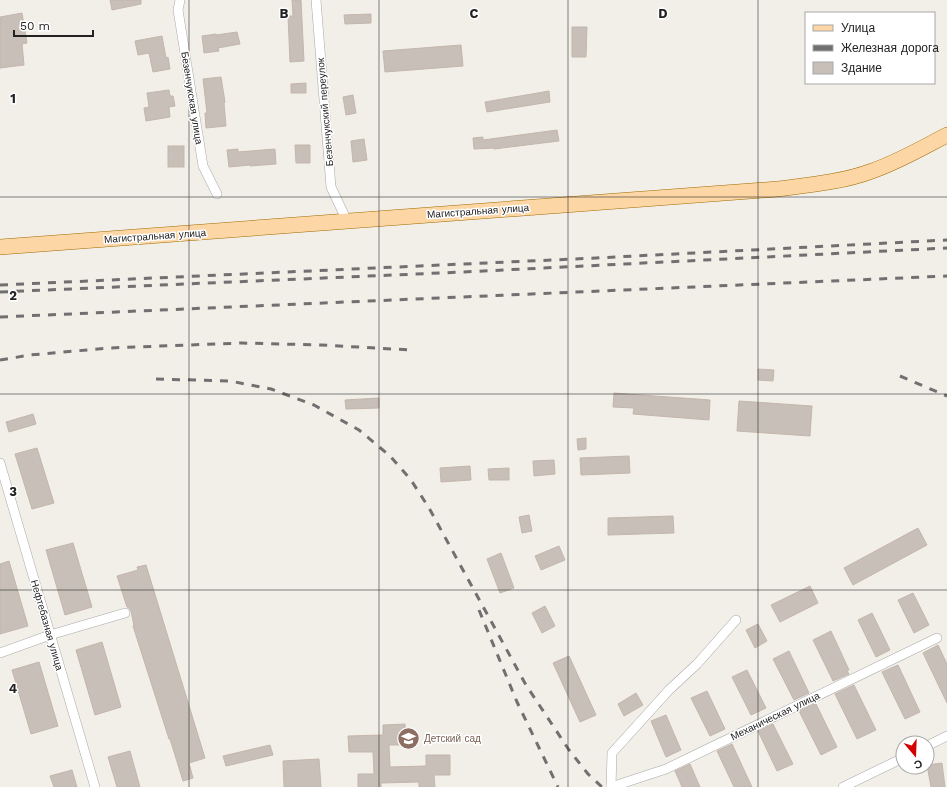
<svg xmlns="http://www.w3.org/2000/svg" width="947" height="787" viewBox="0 0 947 787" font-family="'Work Sans',sans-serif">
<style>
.building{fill:#c7bfb8;stroke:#c4b6ab}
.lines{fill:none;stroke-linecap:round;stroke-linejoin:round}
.street-casing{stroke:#a9a9a9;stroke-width:10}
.primary-casing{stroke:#a06b00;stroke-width:16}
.street{stroke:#fff;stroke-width:9}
.primary{stroke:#fcd6a4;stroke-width:15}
.rail{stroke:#707070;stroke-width:3;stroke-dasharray:8 8;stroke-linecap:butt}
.grid{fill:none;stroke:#222;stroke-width:1;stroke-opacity:0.55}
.labels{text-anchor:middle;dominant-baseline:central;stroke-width:3;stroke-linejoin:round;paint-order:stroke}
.street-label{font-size:10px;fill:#222;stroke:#fff}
.education-label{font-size:10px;fill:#785e54;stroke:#fff;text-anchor:start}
.grid-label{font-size:13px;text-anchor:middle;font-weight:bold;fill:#222;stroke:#fff;stroke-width:3;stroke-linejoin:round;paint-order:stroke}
</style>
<rect width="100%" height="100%" fill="#f2efe9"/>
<g class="building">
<path d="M110,0H141V4L112,10Z"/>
<path d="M292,0H301L304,61L290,62L288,16H293Z"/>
<path d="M22,13L27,43L22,44L24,65L0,68V17Z"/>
<path d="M371,14V23L345,24L344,15Z"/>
<path d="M572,27H587L586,57H572Z"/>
<path d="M237,32L240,44L218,48L219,51L204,53L202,36L216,34V35Z"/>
<path d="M162,36L166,58L168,57L170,69L153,72L149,53L138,55L135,41Z"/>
<path d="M461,45L463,66L385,72L383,51Z"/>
<path d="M221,77L225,102L224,103L226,126L206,128L205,113H207L203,79Z"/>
<path d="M306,83V93H291V84Z"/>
<path d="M169,90L170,96H173L175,106L169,107L170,117L146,121L144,108L149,107L147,93Z"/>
<path d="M549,91L550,102L487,112L485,102Z"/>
<path d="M353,95L356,113L346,115L343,97Z"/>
<path d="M557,130L559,141L494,149V148L474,149L473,138L483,137V140Z"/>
<path d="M364,139L367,160L353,162L351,141Z"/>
<path d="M295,145H310V163H296Z"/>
<rect x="168" y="146" width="16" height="21"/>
<path d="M238,149V152L275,149L276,164L250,166V165L229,167L227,150Z"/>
<path d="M758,369L774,370L773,381L758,380Z"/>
<path d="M614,393L710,400L709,420L633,414L634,408L613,407Z"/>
<path d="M379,398V408L346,409L345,400Z"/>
<path d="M739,401L812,406L810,436L737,431Z"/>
<path d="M33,414L36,424L9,432L6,422Z"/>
<path d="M586,438V449L578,450L577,439Z"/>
<path d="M37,448L54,503L32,509L15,454Z"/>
<path d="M629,456L630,473L581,475L580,458Z"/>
<path d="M554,460L555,474L534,476L533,461Z"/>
<path d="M470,466L471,480L441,482L440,468Z"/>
<path d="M509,468V480H489L488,469Z"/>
<path d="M529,515L532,531L522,533L519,517Z"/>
<path d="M673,516L674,533L608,535V518Z"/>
<path d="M918,528L927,545L853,585L844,568Z"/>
<path d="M73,543L92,607L65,615L46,550Z"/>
<path d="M559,546L565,560L541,570L535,556Z"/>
<path d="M501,553L514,588L500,593L487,559Z"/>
<path d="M9,561L28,626L0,634V564Z"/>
<path d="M146,565L205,758L189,763L193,778L183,781L170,739H169L133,626H134L131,611L129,608L127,607L117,576L138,570L137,567Z"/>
<path d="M810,586L818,603L780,622L771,605Z"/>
<path d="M913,593L929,625L914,633L898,600Z"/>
<path d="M545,606L555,626L542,633L532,613Z"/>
<path d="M872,613L890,650L876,657L858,620Z"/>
<path d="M758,624L767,641L755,648L746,630Z"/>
<path d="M831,631L849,670L847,671L849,674L833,681L813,640Z"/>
<path d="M102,642L121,707L95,715L76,650Z"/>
<path d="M938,645L947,664V703L923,653Z"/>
<path d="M789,651L809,693L794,700L773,659Z"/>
<path d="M569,656L596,715L580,722L553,663Z"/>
<path d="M39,662L58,726L31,734L12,670Z"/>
<path d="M898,665L920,712L905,719L882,672Z"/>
<path d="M747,670L766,708L751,715L732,677Z"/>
<path d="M854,685L876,730L857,739L835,694Z"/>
<path d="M707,691L725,729L710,736L691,698Z"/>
<path d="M636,693L643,705L624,716L618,704Z"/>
<path d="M814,704H816L837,747L821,755L799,711Z"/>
<path d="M666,715L681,750L666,757L651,721Z"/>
<path d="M405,724L406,745H389L390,767L426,766V755H450V775H434L435,787H419V782L381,783V787H358V774H374L373,752H349L348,736L383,735V725Z"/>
<path d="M773,724L793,764L777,771L758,731Z"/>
<path d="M732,744L752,787H734L717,751Z"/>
<path d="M270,745L273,755L226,766L223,756Z"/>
<path d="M130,751L140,787H117L108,757Z"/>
<path d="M319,759L321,787H284L283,761Z"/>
<path d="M942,763L945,787H931L927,765Z"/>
<path d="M690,764L700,787H682L675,771Z"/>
<path d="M72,770L77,787H54L50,776Z"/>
</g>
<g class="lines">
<defs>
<g id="street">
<path d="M180,0L178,10L203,166L217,194"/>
<path d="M316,0L331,187L347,221"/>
<path d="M0,463L95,787"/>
<path d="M0,653L50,635L125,613"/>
<path d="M927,746L947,736"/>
<path d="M611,787L666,769L937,638"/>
<path d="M611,787L612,753L669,690L697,664L736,620"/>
<path d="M843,787L903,758"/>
</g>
<path id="primary" d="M0,247L778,189C809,185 843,182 872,171C898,162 922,148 947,135"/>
</defs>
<use href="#street" class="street-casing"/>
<use href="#primary" class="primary-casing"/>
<use href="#street" class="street"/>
<use href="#primary" class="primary"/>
<g class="rail">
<path d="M0,285L596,258L947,240"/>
<path d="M0,292L463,272L947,248"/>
<path d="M0,317L947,276"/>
<path d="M0,360L30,355L109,348L242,343L321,345L411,350"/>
<path d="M900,376L947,396"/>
<path d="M156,379L230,381L271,389L314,405L359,430L390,456L411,480L429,508L526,685L569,750L588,774L602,787"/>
<path d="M479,610L517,702L558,787"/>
</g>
</g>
<path class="grid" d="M189,0V787M379,0V787M568,0V787M758,0V787M0,197H947M0,394H947M0,590H947"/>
<defs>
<symbol id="school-disc" viewBox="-11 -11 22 22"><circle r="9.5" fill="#8d6e63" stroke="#fff"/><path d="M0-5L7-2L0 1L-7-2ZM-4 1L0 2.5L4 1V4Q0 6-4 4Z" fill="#fff"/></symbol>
</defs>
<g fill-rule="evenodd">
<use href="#school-disc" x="396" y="726" width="25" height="25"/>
</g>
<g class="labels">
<g class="street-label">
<text transform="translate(192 98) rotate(81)">Безенчукская улица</text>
<text transform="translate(325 112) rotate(-95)">Безенчукский переулок</text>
<text transform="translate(478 211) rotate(-4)">Магистральная улица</text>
<text transform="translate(155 236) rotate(-4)">Магистральная улица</text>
<text transform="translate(47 625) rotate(74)">Нефтебазная улица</text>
<text transform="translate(775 716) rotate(-26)">Механическая улица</text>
</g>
<g class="education-label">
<text x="424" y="738">Детский сад</text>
</g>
</g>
<g class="grid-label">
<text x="284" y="18">B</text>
<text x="474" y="18">C</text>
<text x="663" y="18">D</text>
<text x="13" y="103">1</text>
<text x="13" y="300">2</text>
<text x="13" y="496">3</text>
<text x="13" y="693">4</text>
</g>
<rect x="805" y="12" width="130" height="72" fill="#ffffff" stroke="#a7a7a7"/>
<rect x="813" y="25" width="20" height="6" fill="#fcd6a4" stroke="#a7a7a7"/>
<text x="841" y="32" font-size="12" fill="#222222">Улица</text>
<rect x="813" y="45" width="20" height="6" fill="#707070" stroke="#a7a7a7"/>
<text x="841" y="52" font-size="12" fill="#222222">Железная дорога</text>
<rect x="813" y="62" width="20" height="12" fill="#c7bfb8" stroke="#a7a7a7"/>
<text x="841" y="72" font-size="12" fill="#222222">Здание</text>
<g transform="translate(915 755) rotate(161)"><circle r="19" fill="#ffffff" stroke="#a7a7a7"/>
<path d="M0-3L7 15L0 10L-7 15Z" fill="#d40000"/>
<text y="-6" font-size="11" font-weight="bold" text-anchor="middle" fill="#222222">С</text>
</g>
<path d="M14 30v6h79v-6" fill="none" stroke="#222222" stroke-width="2"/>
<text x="20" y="30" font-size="12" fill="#222222" stroke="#ffffff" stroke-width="3" paint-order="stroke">50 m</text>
</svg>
